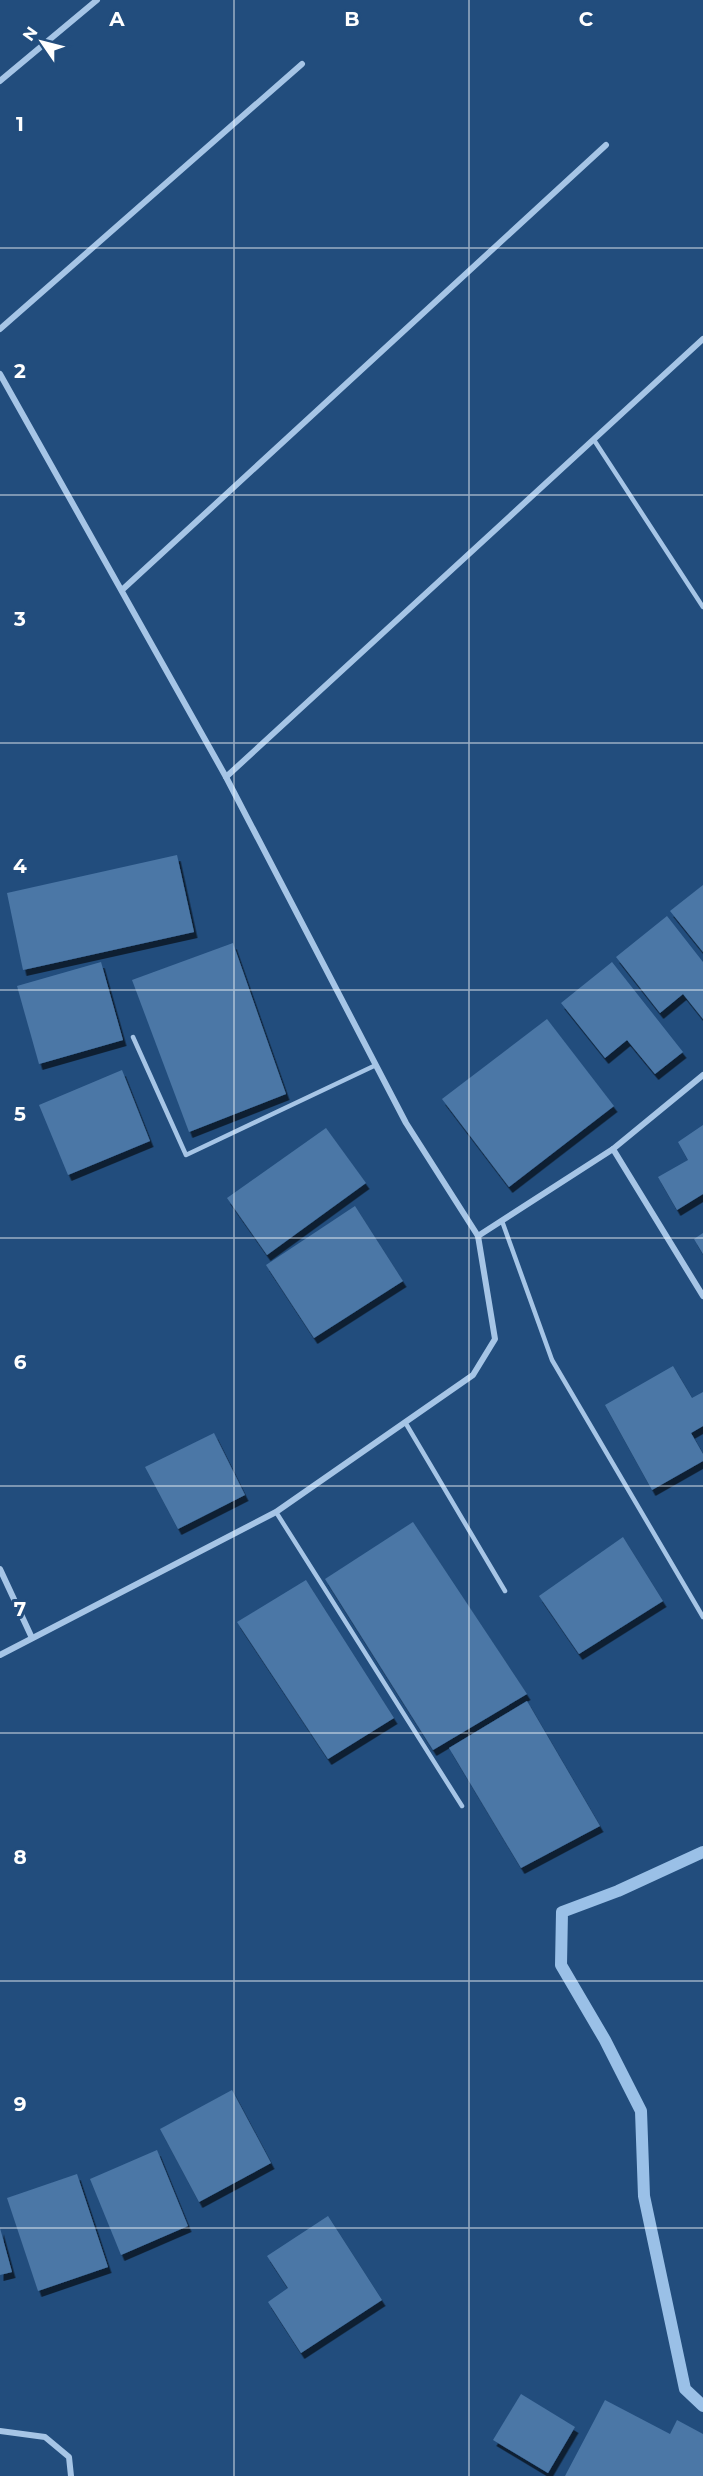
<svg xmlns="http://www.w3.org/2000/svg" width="703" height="2476" viewBox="0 0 703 2476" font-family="Montserrat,sans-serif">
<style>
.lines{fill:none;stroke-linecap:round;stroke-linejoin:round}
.stream{stroke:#9ac0e7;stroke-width:12}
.building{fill:#4b77a6;filter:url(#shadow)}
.service{stroke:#a6c5e6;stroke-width:4.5}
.minor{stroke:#a6c5e6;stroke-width:6}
.grid{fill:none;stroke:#fff;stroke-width:1.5;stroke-opacity:0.55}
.grid-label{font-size:20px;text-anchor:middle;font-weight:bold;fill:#fff;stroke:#224d7d;stroke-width:6;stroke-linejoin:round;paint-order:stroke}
</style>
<defs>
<filter id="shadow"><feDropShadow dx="3.5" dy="6" stdDeviation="0" flood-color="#0009"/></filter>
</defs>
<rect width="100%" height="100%" fill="#224d7d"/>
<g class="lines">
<path class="stream" d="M703,1852L618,1891L562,1912L561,1965L605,2040L641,2111L644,2196L685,2389L703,2406"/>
</g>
<g class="building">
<path d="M177,855L194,932L23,970L7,893Z"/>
<path d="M703,885V952L670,911Z"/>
<path d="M667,916L703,962V1019L683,994L660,1013L616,957Z"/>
<path d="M233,943L286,1094L189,1132L132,980Z"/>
<path d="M101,962L123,1040L39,1064L17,986Z"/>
<path d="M612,962L683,1052L655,1074L627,1040L605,1058L561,1003Z"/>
<path d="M547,1019L614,1106L509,1187L442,1099Z"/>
<path d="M122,1070L150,1141L68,1175L39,1105Z"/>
<path d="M703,1125V1194L677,1210L658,1177L688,1160L678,1142Z"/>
<path d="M326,1128L366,1183L267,1255L227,1198Z"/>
<path d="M355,1206L403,1281L314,1338L266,1265Z"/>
<path d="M703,1233V1254L694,1239Z"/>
<path d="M673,1366L692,1398L703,1392V1426L691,1433L703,1454V1461L652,1490L605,1405Z"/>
<path d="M214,1433L245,1495L178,1529L145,1467Z"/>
<path d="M413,1522L527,1694L433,1750L325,1579Z"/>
<path d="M623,1537L663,1601L579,1654L539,1596Z"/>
<path d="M306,1580L394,1718L328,1759L237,1622Z"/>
<path d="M527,1701L600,1826L521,1868L449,1748Z"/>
<path d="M232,2090L271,2163L199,2202L160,2129Z"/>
<path d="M157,2150L188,2226L121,2255L90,2179Z"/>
<path d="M77,2174L108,2267L38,2291L7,2198Z"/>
<path d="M328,2216L382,2300L301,2353L268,2302L288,2288L267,2256Z"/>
<path d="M0,2228L12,2272L0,2275Z"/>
<path d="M521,2394L575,2427L548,2473L493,2440Z"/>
<path d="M605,2400L670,2434L677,2420L703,2434V2476H565Z"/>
</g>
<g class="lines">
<g class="service">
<path d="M594,440L703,607"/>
<path d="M133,1037L186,1155L376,1065"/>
<path d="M502,1221L552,1360L703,1617"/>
<path d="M405,1422L505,1591"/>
<path d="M276,1512L462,1806"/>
</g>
<g class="minor">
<path d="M0,81L97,0"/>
<path d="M0,329L302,64"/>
<path d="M0,374L226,777L406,1123L478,1236L495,1339L473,1375L276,1512L0,1655"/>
<path d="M122,590L606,145"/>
<path d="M226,777L703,339"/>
<path d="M613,1149L703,1296"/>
<path d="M478,1236L613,1149L703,1075"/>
<path d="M0,1569L32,1638"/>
<path d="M0,2431L45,2437L69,2457L71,2476"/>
</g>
</g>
<path class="grid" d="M234,0V2476M469,0V2476M0,248H703M0,495H703M0,743H703M0,990H703M0,1238H703M0,1486H703M0,1733H703M0,1981H703M0,2228H703"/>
<g class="grid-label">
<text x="117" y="26">A</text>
<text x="352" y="26">B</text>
<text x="586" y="26">C</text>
<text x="20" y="131">1</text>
<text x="20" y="378">2</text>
<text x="20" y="626">3</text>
<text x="20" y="873">4</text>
<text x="20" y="1121">5</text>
<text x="20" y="1369">6</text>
<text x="20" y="1616">7</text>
<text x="20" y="1864">8</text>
<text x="20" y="2111">9</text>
</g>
<g transform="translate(42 42) rotate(305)" stroke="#224d7d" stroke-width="4.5" paint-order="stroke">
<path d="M0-4.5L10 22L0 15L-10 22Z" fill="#ffffff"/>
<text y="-9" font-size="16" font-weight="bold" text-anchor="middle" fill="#ffffff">N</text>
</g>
</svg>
